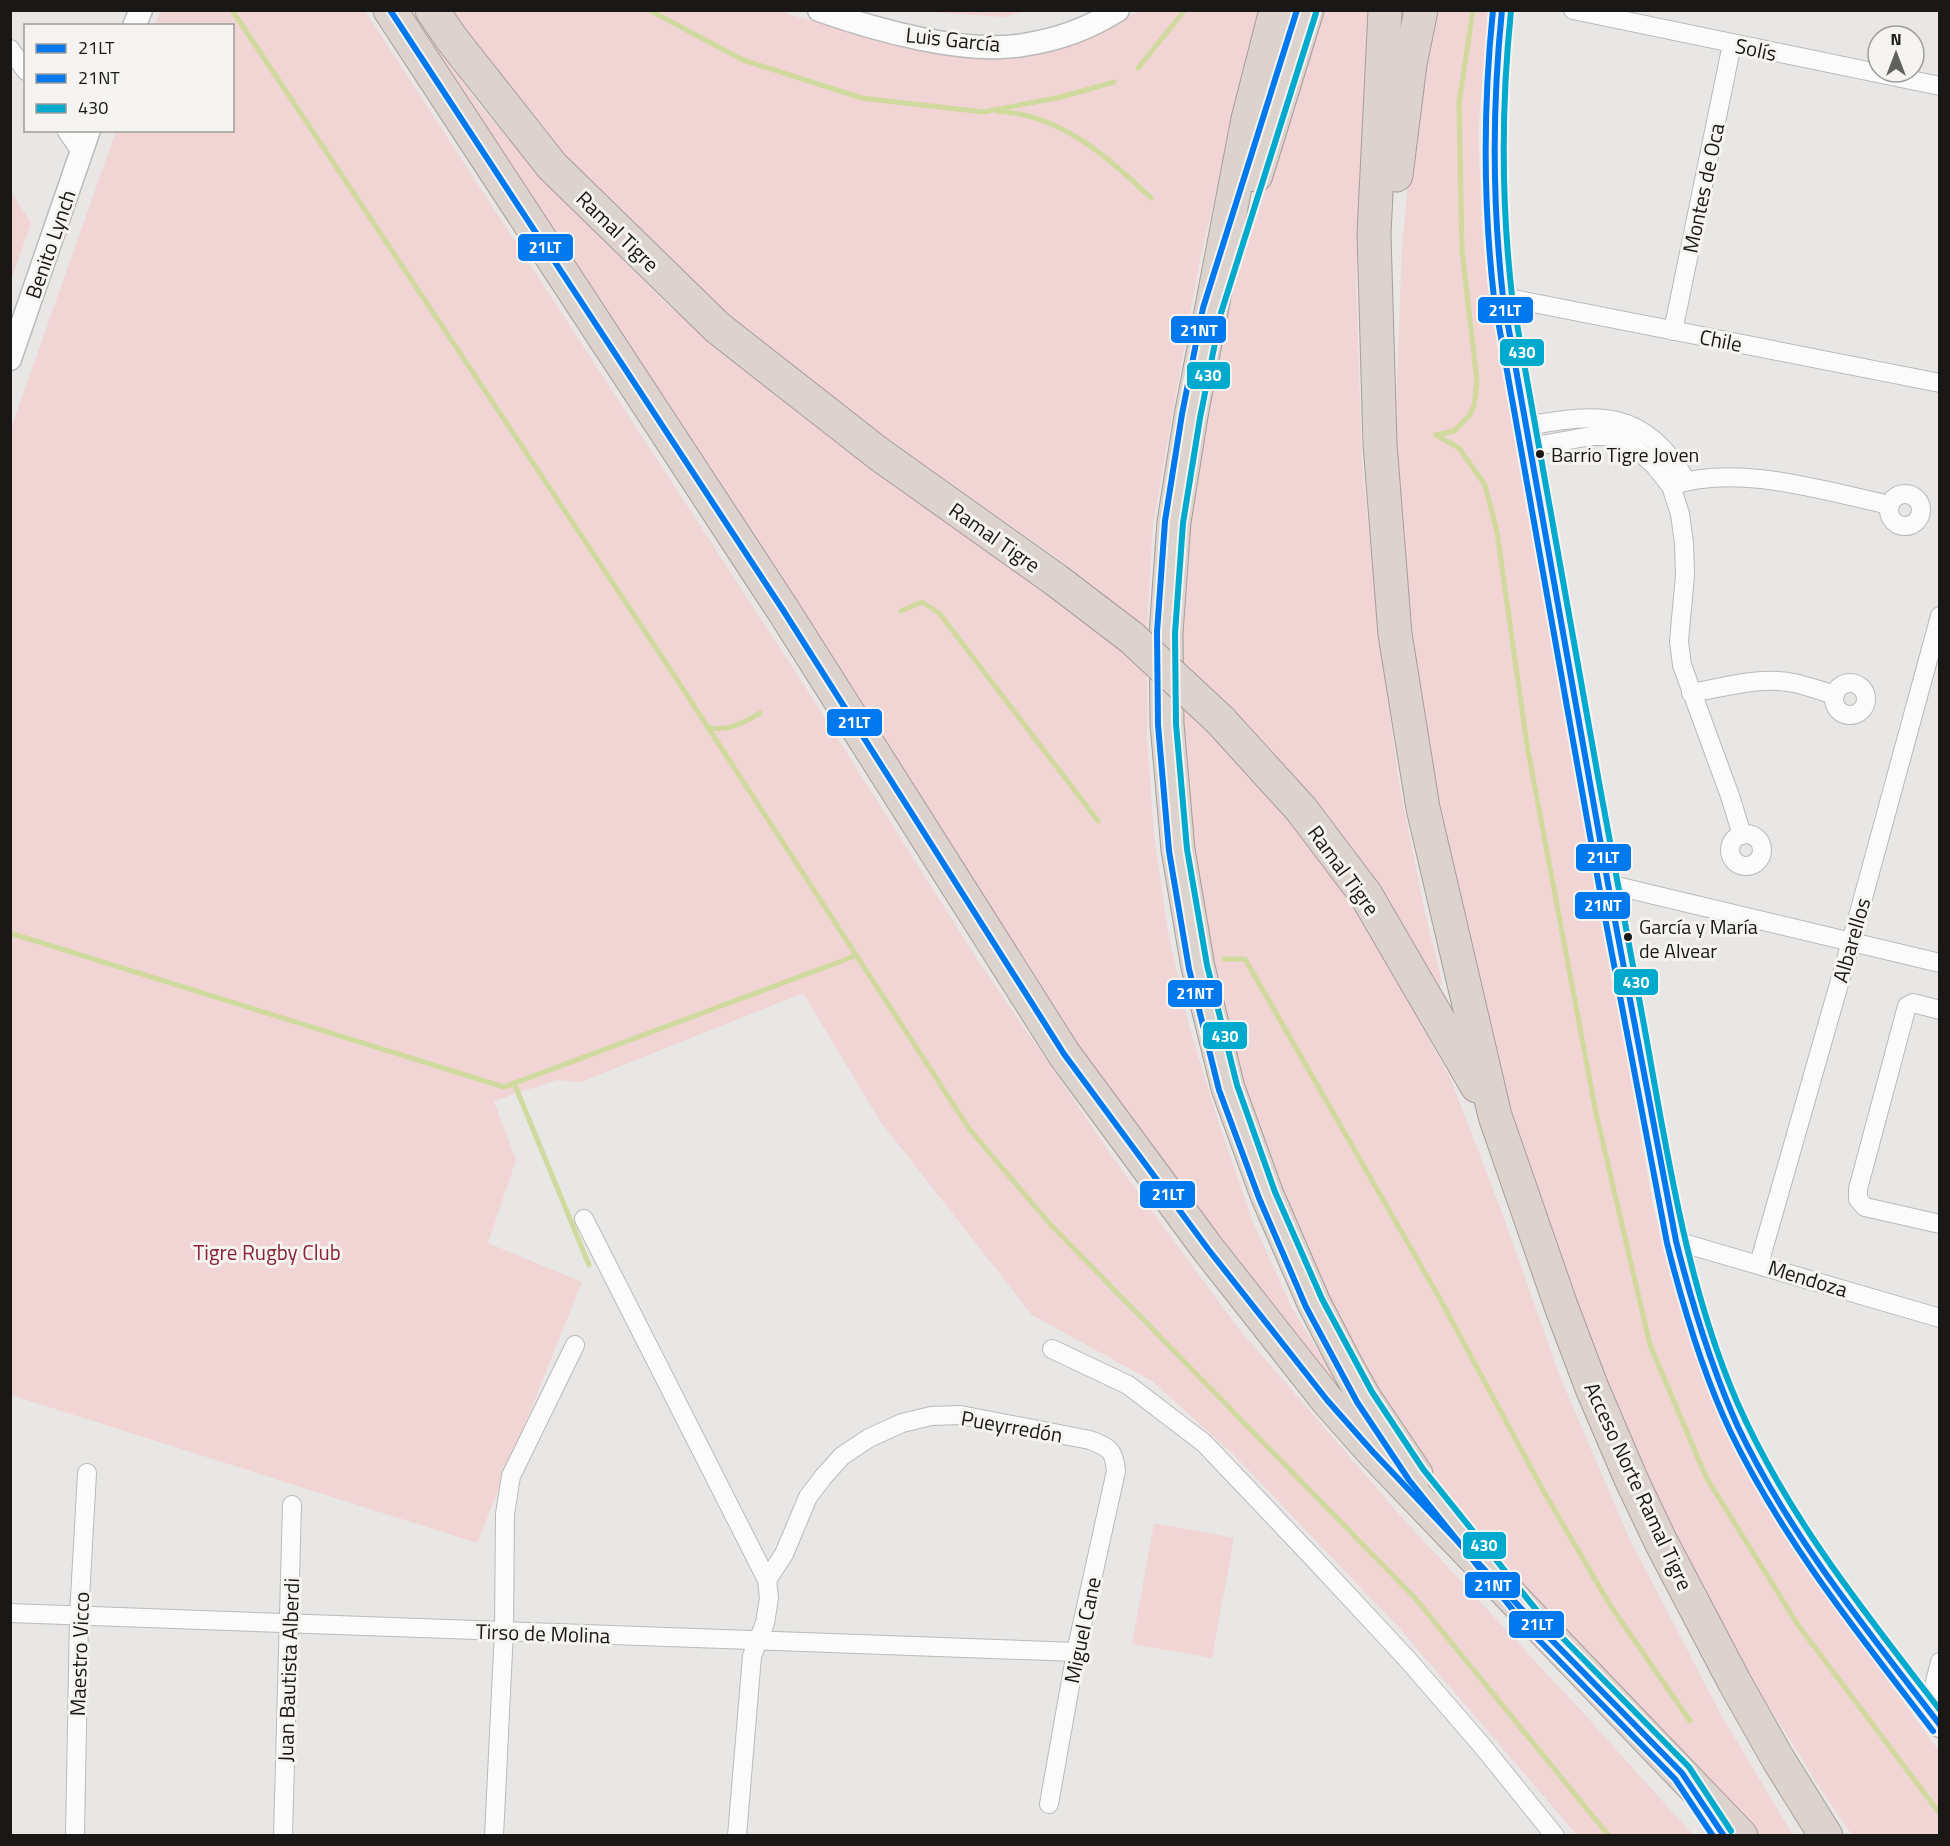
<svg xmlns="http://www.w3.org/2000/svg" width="1950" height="1846" viewBox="0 0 1950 1846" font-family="'Titillium Web',sans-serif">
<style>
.green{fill:#f1d4d4}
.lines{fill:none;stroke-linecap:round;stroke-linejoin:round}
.stream{stroke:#d0da9e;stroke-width:5}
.minor-casing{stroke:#bbbab9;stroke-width:20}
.tertiary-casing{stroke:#bbbab9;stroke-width:25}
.motorway-casing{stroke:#a89d97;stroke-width:35}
.minor{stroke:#fcfbfb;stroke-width:18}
.tertiary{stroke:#fcfbfb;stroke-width:22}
.motorway{stroke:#dcd2ce;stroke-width:33}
.motorway-bridge-casing{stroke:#a89d97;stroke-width:35;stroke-linecap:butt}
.motorway-bridge{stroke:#dcd2ce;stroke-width:33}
.bus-1-casing{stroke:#f6f4f1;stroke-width:10}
.bus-2-casing{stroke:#f6f4f1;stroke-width:10}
.bus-3-casing{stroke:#f6f4f1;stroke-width:10}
.bus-1{stroke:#0079ef;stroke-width:6}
.bus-2{stroke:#0079ef;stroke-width:6}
.bus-3{stroke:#00a9ce;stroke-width:6}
.bus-dot{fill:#191817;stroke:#f6f4f1;stroke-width:2}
.labels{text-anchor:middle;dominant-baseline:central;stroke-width:6;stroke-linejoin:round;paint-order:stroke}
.bus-label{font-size:20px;fill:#191817;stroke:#f6f4f1;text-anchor:start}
.street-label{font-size:21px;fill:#191817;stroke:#f6f4f1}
.park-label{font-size:21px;fill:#8b2233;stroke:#f6f4f1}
.line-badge{stroke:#f6f4f1;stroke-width:2}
.badge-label{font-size:16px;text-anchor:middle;font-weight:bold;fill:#fff}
</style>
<rect width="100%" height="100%" fill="#e8e7e5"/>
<g class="green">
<path d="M161,11H365L804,685L977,959L1119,1166L1238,1328L1406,1522L1587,1717L1693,1835H1577L1401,1630L1234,1455L1152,1381L1032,1315L880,1121L803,993L581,1082L557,1080L494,1101L516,1160L488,1243L582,1282L477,1543L11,1395V428L116,131L232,130V26L154,25Z"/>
<path d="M403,11H413L481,107L563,200L670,307L791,405L1130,618L1057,558L903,450L789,364L726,313L584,176L506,89L449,11H781L801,18L893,44L1084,39L1139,11H1267L1260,22L1226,148L1199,264L1153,524L1147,623V737L1154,834L1168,932L1189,1026L1219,1124L1253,1222L1292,1308L1342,1390L1339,1393L1283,1326L1019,967Z"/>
<path d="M913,11L1028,10V11L1004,17Z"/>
<path d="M1317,11H1373L1356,279L1362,461L1379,635L1400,789L1424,908L1442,982L1438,989L1403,927L1339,832L1277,758L1223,706L1289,820L1347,897L1406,997L1451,1080L1504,1218L1560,1377L1629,1538L1720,1713L1793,1835H1760L1568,1635L1484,1543L1421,1460L1366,1377L1326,1301L1248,1111L1210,977L1179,767L1178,587L1225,314Z"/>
<path d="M1429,11H1488L1478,134L1483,245L1654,1210L1674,1288L1708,1385L1778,1519L1847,1625L1939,1751V1835H1852L1820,1788L1735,1652L1696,1580L1624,1429L1543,1216L1503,1084L1429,766L1398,508L1396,409L1402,245L1417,93Z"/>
<path d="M11,191L31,223L11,281Z"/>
<path d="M1154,1523L1234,1538L1212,1658L1132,1644Z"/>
</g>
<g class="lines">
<g class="stream">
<path d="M232,10L668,666L970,1130L1050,1224L1415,1598L1609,1836"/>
<path d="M649,10L743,60L862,98L983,112L1061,97L1114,82"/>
<path d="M1138,68L1185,10"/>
<path d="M997,111C1006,112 1015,113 1024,115C1075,127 1114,163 1151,198"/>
<path d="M1436,435L1459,448L1485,485L1497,532L1527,745L1596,1113L1650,1345L1706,1477L1798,1625L1940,1814"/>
<path d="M1436,435L1454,431L1469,416L1474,406L1477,381L1462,250L1459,103L1473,10"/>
<path d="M901,611L922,602L939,613L1098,821"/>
<path d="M707,727C726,733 745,722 760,713"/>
<path d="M10,933L504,1087L855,956"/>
<path d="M1224,959H1245L1440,1299L1544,1492L1610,1605L1690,1721"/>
<path d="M514,1083L589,1265"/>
</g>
<defs>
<g id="minor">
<path d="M1573,10L1940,86"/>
<path d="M10,49L26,71"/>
<path d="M66,130L81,152"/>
<path d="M1503,297L1940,383"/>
<path d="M1673,331L1732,44"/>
<path d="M1526,426C1601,413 1642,408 1686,480"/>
<path d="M1530,447L1591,436H1612L1632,445L1654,465L1671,486L1680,514L1684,543L1685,575L1679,641L1682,665L1730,796L1742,835"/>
<path d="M1671,486C1737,463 1824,491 1890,505"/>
<circle cx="1905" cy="510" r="16"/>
<circle cx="1850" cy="699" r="16"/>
<path d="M1691,693C1725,687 1760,676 1794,683C1808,686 1821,691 1835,695"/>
<circle cx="1746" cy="850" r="16"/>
<path d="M1608,884L1940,963"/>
<path d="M1940,1010L1913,1003L1907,1006L1858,1189V1199L1865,1207L1940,1224"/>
<path d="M584,1219L767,1580L769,1598L765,1623L752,1656L737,1836"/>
<path d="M1676,1241L1940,1318"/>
<path d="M1759,1264L1851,942L1940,616"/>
<path d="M1052,1349L1128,1385L1204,1443L1316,1561L1408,1660L1484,1748L1555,1836"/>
<path d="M767,1580L784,1554L808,1497L824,1476L842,1456L869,1438L902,1423L931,1416L960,1415L1090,1440C1109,1448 1114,1449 1116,1471L1076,1652L1049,1804"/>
<path d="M10,1613L1076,1652"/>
<path d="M1928,1711L1940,1662"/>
<path d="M75,1836L79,1616L87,1473"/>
<path d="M283,1836L292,1505"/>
<path d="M494,1836L504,1631L505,1514L511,1476L575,1345"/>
</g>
<g id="tertiary">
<path d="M819,10C876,30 964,55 1023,45C1056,40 1090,28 1118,10"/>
<path d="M1502,10C1491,109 1490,198 1503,297L1608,884L1676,1241C1694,1314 1716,1385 1751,1452C1802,1551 1873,1637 1940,1726"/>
<path d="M134,26L141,10"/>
<path d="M10,359L89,130"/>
</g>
<g id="motorway">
<path d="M390,10L783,610L1064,1054L1208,1249L1327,1400L1373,1452L1741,1836"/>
<path d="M432,10L451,38L552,166L718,328L879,454L1056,580L1132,638"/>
<path d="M1276,10L1248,119L1191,416L1174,522L1166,633L1167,724L1178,850L1198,967L1228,1088L1267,1195L1314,1303L1345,1363L1364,1397L1416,1474"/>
<path d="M1385,10L1374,234L1380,444L1395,634L1423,808L1495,1116L1561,1306L1592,1388L1631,1479L1661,1542L1735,1683L1778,1759L1826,1836"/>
<path d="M1256,175L1307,10"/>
<path d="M1396,175L1410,64L1421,10"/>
<path d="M1220,720L1301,809L1366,895L1477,1086"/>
</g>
</defs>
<use href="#minor" class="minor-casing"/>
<use href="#tertiary" class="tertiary-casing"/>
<use href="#motorway" class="motorway-casing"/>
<use href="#minor" class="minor"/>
<use href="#tertiary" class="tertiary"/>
<use href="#motorway" class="motorway"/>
<defs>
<path id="motorway-bridge" d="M1132,638L1220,720"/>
</defs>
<use href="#motorway-bridge" class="motorway-bridge-casing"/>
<use href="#motorway-bridge" class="motorway-bridge"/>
<defs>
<g id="bus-1">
<path d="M390,10L783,610L1064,1054L1208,1249L1327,1400L1373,1452L1535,1623L1682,1773L1724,1836"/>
<path d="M1502,10C1492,107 1492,201 1503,297L1608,884L1676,1241C1692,1304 1711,1367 1738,1427C1790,1536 1867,1630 1940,1725"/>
</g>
<g id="bus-2">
<path d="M1297,10L1203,308L1182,414L1165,521L1157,632L1158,725L1169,851L1189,969L1219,1090L1259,1198L1306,1307L1357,1402L1409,1480L1528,1629L1675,1779L1713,1836"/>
<path d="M1493,10C1483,107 1483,202 1494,298L1599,886L1667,1243C1683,1307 1702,1372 1731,1433C1784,1542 1860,1636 1933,1731"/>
</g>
<g id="bus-3">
<path d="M1511,11C1501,107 1501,200 1512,296C1554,528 1594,761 1638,993C1664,1129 1682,1275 1737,1402C1787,1516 1865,1613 1940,1710"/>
<path d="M1316,13L1221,313L1200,418L1183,523L1175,633L1176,724L1187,849L1207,965L1237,1085L1275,1192L1322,1299L1372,1392L1423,1469L1542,1617L1689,1767L1731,1831"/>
</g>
</defs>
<use href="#bus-1" class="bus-1-casing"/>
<use href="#bus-2" class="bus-2-casing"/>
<use href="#bus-3" class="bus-3-casing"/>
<use href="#bus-1" class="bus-1"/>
<use href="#bus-2" class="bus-2"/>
<use href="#bus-3" class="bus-3"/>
</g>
<g class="bus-dot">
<circle cx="1540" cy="454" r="5"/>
<circle cx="1628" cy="937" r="5"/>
</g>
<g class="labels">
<g class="bus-label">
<text x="1551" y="454">Barrio Tigre Joven</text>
<text x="1639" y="926">García y María<tspan x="1639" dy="24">de Alvear</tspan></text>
</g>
<g class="street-label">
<text transform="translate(953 39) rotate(6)">Luis García</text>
<text transform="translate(1756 49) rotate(12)">Solís</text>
<text transform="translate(1703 188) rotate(-78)">Montes de Oca</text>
<text transform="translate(618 231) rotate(44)">Ramal Tigre</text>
<text transform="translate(50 244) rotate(-71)">Benito Lynch</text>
<text transform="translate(1721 340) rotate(11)">Chile</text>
<text transform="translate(995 537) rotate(35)">Ramal Tigre</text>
<text transform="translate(1344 870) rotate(54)">Ramal Tigre</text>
<text transform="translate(1851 940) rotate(-74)">Albarellos</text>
<text transform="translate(1808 1278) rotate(17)">Mendoza</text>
<text transform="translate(1012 1426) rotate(10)">Pueyrredón</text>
<text transform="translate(1639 1486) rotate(65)">Acceso Norte Ramal Tigre</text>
<text transform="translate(1082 1630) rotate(-78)">Miguel Cane</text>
<text transform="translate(543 1633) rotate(2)">Tirso de Molina</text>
<text transform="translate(79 1654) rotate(-88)">Maestro Vicco</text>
<text transform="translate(288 1670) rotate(-88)">Juan Bautista Alberdi</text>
</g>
<g class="park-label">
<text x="267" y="1252">Tigre Rugby Club</text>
</g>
</g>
<g class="line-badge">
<rect x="517" y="233" width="57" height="29" rx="6" fill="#0079ef"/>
<rect x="1477" y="296" width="57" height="28" rx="6" fill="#0079ef"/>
<rect x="1170" y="315" width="57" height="29" rx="6" fill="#0079ef"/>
<rect x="1499" y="338" width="46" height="29" rx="6" fill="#00a9ce"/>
<rect x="1186" y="361" width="45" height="29" rx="6" fill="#00a9ce"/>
<rect x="826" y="708" width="57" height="29" rx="6" fill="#0079ef"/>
<rect x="1575" y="843" width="57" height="29" rx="6" fill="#0079ef"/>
<rect x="1574" y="891" width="57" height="29" rx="6" fill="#0079ef"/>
<rect x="1613" y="968" width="46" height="28" rx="6" fill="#00a9ce"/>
<rect x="1167" y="979" width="56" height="29" rx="6" fill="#0079ef"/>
<rect x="1202" y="1021" width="46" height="29" rx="6" fill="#00a9ce"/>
<rect x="1139" y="1180" width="57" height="29" rx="6" fill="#0079ef"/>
<rect x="1462" y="1531" width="45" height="29" rx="6" fill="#00a9ce"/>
<rect x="1464" y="1571" width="57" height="28" rx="6" fill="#0079ef"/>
<rect x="1508" y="1610" width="57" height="29" rx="6" fill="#0079ef"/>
</g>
<g class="badge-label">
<text x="545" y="253">21LT</text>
<text x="1505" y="316">21LT</text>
<text x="1199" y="336">21NT</text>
<text x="1522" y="358">430</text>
<text x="1208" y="381">430</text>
<text x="854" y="728">21LT</text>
<text x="1603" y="863">21LT</text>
<text x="1603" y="911">21NT</text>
<text x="1636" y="988">430</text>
<text x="1195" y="999">21NT</text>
<text x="1225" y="1042">430</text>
<text x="1168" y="1200">21LT</text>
<text x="1484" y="1551">430</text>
<text x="1493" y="1591">21NT</text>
<text x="1537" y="1630">21LT</text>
</g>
<rect width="1950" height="1846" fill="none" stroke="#191817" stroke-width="24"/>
<rect x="24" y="24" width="210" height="108" fill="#f6f4f1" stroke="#9e9c9a" stroke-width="1.5"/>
<rect x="36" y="44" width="30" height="9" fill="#0079ef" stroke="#9e9c9a" stroke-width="1.5"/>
<text x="78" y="54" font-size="18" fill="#191817">21LT</text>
<rect x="36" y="74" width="30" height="9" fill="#0079ef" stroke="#9e9c9a" stroke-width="1.5"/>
<text x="78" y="84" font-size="18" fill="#191817">21NT</text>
<rect x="36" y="104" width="30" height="9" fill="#00a9ce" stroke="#9e9c9a" stroke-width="1.5"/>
<text x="78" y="114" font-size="18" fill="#191817">430</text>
<g transform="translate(1896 54)"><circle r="28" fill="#f6f4f1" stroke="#9e9c9a" stroke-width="1.5"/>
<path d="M0-4.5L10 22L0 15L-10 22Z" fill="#61605f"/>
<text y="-9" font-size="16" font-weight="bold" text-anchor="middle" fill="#191817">N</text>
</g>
</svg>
